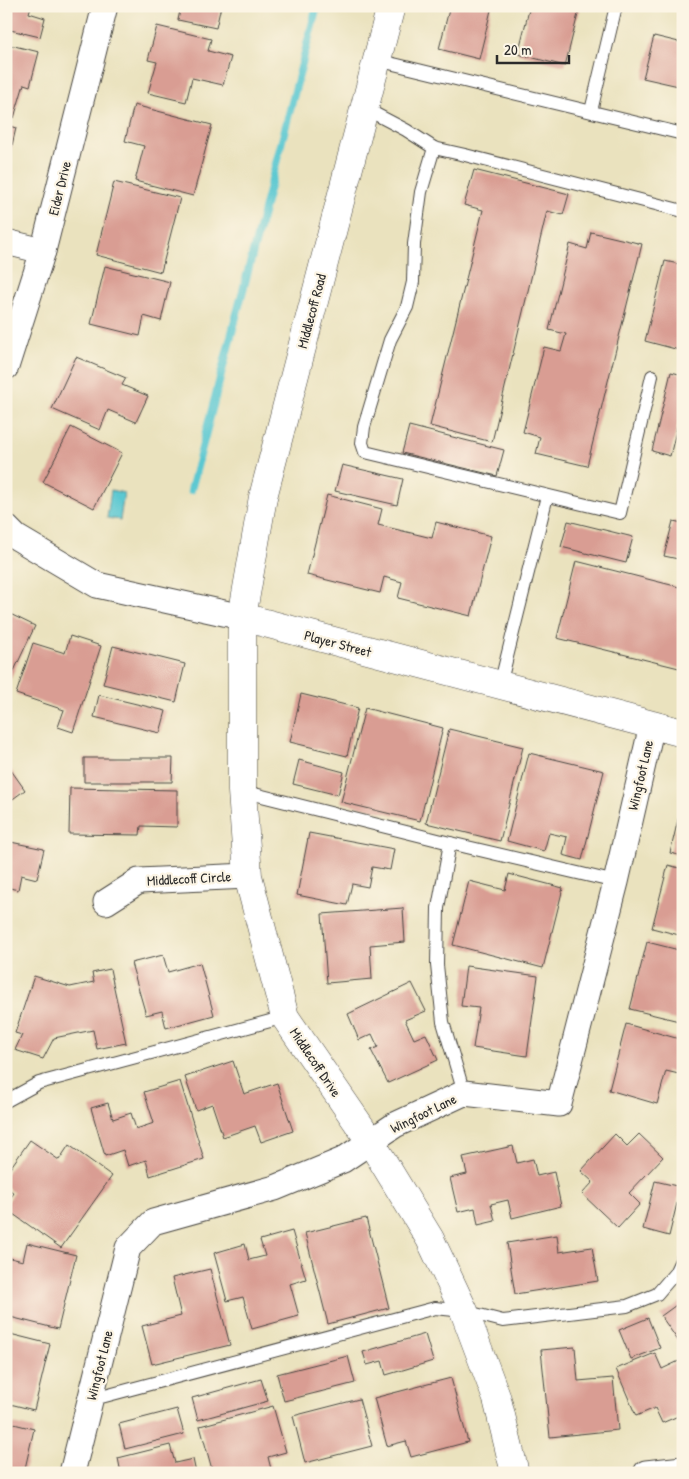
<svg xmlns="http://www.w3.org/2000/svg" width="689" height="1479" viewBox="0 0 689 1479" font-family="'Patrick Hand',sans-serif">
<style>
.water{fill:#5bc8d1;stroke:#437a7e}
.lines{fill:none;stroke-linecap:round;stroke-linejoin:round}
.stream{stroke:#5bc8d1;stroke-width:8}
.building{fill:#d99d93}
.service-casing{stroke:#484641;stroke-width:14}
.minor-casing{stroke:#484641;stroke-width:27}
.tertiary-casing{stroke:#484641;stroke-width:29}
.service{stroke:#fff;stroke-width:12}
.minor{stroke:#fff;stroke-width:25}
.tertiary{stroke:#fff;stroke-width:28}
.labels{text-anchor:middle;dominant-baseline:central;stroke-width:4.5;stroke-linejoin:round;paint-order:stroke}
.street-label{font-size:14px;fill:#2b2b2b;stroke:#fcf5e5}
</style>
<rect width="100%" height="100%" fill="#fcf5e5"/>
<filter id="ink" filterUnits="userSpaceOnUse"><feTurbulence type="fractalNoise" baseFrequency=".02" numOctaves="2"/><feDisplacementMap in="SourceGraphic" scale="10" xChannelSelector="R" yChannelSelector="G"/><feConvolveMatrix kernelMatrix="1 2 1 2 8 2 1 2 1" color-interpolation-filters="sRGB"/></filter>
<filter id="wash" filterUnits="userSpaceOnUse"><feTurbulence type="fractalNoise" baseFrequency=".0096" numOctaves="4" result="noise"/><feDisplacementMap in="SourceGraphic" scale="20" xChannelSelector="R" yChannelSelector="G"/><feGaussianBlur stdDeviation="1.12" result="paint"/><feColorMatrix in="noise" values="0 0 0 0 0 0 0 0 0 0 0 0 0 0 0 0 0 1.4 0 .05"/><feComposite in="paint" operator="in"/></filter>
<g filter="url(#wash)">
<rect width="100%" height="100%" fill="#eae2be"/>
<path class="water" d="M111,490L124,493L120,520L107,518Z"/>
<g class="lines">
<path class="stream" d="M191,490L317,6"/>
</g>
<g id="blocks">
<g class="building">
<path d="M6,6H31L29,13L45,18L40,37L6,29Z"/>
<path d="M181,6H221L216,28L178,20Z"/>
<path d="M450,6H492L479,59L439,49Z"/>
<path d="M530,6H580L565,66L518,54Z"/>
<path d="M157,26L211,39L208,51L231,57L223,85L192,78L186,102L148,93L157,62L148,60Z"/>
<path d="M654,36L683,43V87L643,78Z"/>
<path d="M6,44L39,52L30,86L24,84L14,118L6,116Z"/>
<path d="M134,105L212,125L193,196L135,181L144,146L125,141Z"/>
<path d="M6,125L16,128L7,167H6Z"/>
<path d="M474,170L569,194L563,215L547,211L492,442L430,426L483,210L464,205Z"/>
<path d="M114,182L180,198L161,272L96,255Z"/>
<path d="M591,232L642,244L587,466L536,454L540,437L523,432L544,347L561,351L566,334L549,330L570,244L587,249Z"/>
<path d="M665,261L683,265V351L645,341Z"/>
<path d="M105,266L170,282L161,321L144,316L140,336L91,324Z"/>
<path d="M76,357L126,378L122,385L148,396L136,422L108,410L100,430L52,409Z"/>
<path d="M671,372L683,375V403L670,456L652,451Z"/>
<path d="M409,426L504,450L497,476L402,453Z"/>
<path d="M71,427L122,453L94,508L43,482Z"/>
<path d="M342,465L403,479L397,505L335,491Z"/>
<path d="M327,495L382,509L378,525L432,538L436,522L491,536L471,616L398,598L402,582L384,577L380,593L307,575Z"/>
<path d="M568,521L633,537L626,563L561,547Z"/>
<path d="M673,521L683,523V560L664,556Z"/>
<path d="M576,561L683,588V669L557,638Z"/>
<path d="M6,612L35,626L6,688Z"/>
<path d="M70,636L101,646L73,732L58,727L64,710L16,694L33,643L65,653Z"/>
<path d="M113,646L185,664L176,702L103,684Z"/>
<path d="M301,694L358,708L347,756L290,742Z"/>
<path d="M99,695L166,711L160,733L94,717Z"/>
<path d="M365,708L443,728L420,821L341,802Z"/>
<path d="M449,729L523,747L500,841L426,823Z"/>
<path d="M529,753L604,771L582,860L563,855L567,837L549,833L544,851L507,841Z"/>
<path d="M84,758H173L172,782H84Z"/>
<path d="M299,760L344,772L338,795L293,784Z"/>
<path d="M6,763L25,790L6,804Z"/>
<path d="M70,788L177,790V827L141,826L140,835L69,834Z"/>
<path d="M682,803H683V856L670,853Z"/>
<path d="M309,833L394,849L390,870L372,867L368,887L352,884L347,905L297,895Z"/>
<path d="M6,841L44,849L37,879L21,875L18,890L6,887Z"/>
<path d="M668,865L683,869V936L652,928Z"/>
<path d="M509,874L563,888L543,968L453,945L469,881L505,890Z"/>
<path d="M403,908L405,942L370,945L372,979L327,983L322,914Z"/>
<path d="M647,942L683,951V1022L630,1009Z"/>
<path d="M163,955L168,972L200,963L214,1015L166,1028L162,1011L146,1015L131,963Z"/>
<path d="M466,966L538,976L527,1056L473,1048L479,1008L461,1006Z"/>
<path d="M110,969L126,1043L97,1049L93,1030L54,1038L43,1059L15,1050L22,1035L15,1033L34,976L70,987L94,982L92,973Z"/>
<path d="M412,983L426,1011L405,1020L414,1039L426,1034L438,1060L388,1083L371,1050L378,1047L372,1034L359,1040L348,1014Z"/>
<path d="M626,1024L683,1040V1075L666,1071L657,1104L609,1090Z"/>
<path d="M233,1061L244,1094L277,1083L293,1131L261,1142L255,1126L223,1137L212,1104L196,1110L185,1077Z"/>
<path d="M180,1081L204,1159L150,1176L146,1160L128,1166L123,1150L105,1156L91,1108L108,1103L113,1119L131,1113L136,1129L154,1123L144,1092Z"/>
<path d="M615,1134L627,1146L639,1134L663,1157L629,1193L640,1204L618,1228L582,1194L593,1182L581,1171Z"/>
<path d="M30,1140L59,1160L69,1145L112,1176L61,1248L6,1209V1204L14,1193L6,1187V1174Z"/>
<path d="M513,1146L517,1163L533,1159L537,1176L554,1172L561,1206L512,1218L508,1200L491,1204L495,1221L478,1225L475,1208L458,1212L450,1178L467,1174L463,1157Z"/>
<path d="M655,1181L681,1187L669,1236L643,1229Z"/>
<path d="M366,1218L389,1308L328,1324L305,1233Z"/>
<path d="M292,1231L306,1279L290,1284L299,1316L252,1329L243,1297L227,1301L214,1253L245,1244L249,1260L265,1256L260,1240Z"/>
<path d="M557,1235L559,1252L592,1247L598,1281L515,1294L507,1243Z"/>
<path d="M27,1243L76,1255L58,1329L6,1316V1257L23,1261Z"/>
<path d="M210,1269L230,1345L152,1364L142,1326L181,1316L172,1278Z"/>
<path d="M683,1300V1340L679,1342L661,1316Z"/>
<path d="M648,1318L660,1348L631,1359L619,1330Z"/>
<path d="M6,1333L50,1344L34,1410L6,1403Z"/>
<path d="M425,1334L433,1361L386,1375L382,1361L367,1365L363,1352Z"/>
<path d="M575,1347L578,1381L613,1378L618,1430L550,1437L541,1350Z"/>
<path d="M655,1353L662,1369L681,1360L683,1365V1414L662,1423L655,1408L636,1416L616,1369Z"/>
<path d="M348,1356L355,1383L284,1401L277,1374Z"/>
<path d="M451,1378L468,1442L411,1457L406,1441L387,1446L374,1398Z"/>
<path d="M261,1379L268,1401L198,1420L192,1398Z"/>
<path d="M359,1399L372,1446L305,1463L293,1416Z"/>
<path d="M273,1406L286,1452L268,1457L272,1473H213L200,1426Z"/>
<path d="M177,1409L184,1434L125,1449L119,1424Z"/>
<path d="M6,1422L34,1429L24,1473H6Z"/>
<path d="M170,1445L175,1463L193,1459L196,1473H121L118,1458Z"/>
</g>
</g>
</g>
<g filter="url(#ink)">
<use href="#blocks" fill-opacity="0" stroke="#484641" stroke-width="1"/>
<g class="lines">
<defs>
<g id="service">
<path d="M377,60L683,134"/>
<path d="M364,108L406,130L434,148L465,155L683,211"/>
<path d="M591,111L616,6"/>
<path d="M434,148L421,192L414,244L413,282L407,307L390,340L364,427L362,443L365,452L620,513L652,376"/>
<path d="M500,685L547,496"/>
<path d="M242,791L450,843L616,882"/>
<path d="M450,843L438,908L437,965L443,1022L464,1093"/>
<path d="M6,1101L39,1083L285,1017"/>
<path d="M90,1400L435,1308L464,1311L503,1321L627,1306L657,1294L675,1273L683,1256"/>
</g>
<g id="minor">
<path d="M6,242L43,251"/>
<path d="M6,367L43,251L105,6"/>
<path d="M6,527L16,537L97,585L242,617"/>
<path d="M106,902L139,881L248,876"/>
<path d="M72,1473L128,1248L153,1222L275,1188L343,1160L395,1125L464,1093L559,1104L616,882L652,725"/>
<path d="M646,1473L683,1469"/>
</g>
<g id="tertiary">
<path d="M391,6L263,497L242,617V791L248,876L285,1017L371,1142L430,1239L464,1311L497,1399L515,1473"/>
<path d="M242,617L683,733"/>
</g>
</defs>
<use href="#service" class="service-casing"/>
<use href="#minor" class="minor-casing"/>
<use href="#tertiary" class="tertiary-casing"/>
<use href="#service" class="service"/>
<use href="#minor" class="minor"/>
<use href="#tertiary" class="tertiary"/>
</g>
</g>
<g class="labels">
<g class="street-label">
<text transform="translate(59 188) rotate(-76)">Eider Drive</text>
<text transform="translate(311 311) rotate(-75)">Middlecoff Road</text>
<text transform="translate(338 643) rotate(15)">Player Street</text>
<text transform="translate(640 775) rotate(-77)">Wingfoot Lane</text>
<text transform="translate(189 878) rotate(-3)">Middlecoff Circle</text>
<text transform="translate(316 1062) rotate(56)">Middlecoff Drive</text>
<text transform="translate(423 1113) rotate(-26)">Wingfoot Lane</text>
<text transform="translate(99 1365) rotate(-76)">Wingfoot Lane</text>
</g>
</g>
<rect width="689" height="1479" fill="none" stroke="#fcf5e5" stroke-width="25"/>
<path d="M497 55v8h72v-8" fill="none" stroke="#2b2b2b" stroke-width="2.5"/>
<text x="504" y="55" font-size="15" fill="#2b2b2b" stroke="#fcf5e5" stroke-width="4" paint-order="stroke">20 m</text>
</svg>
